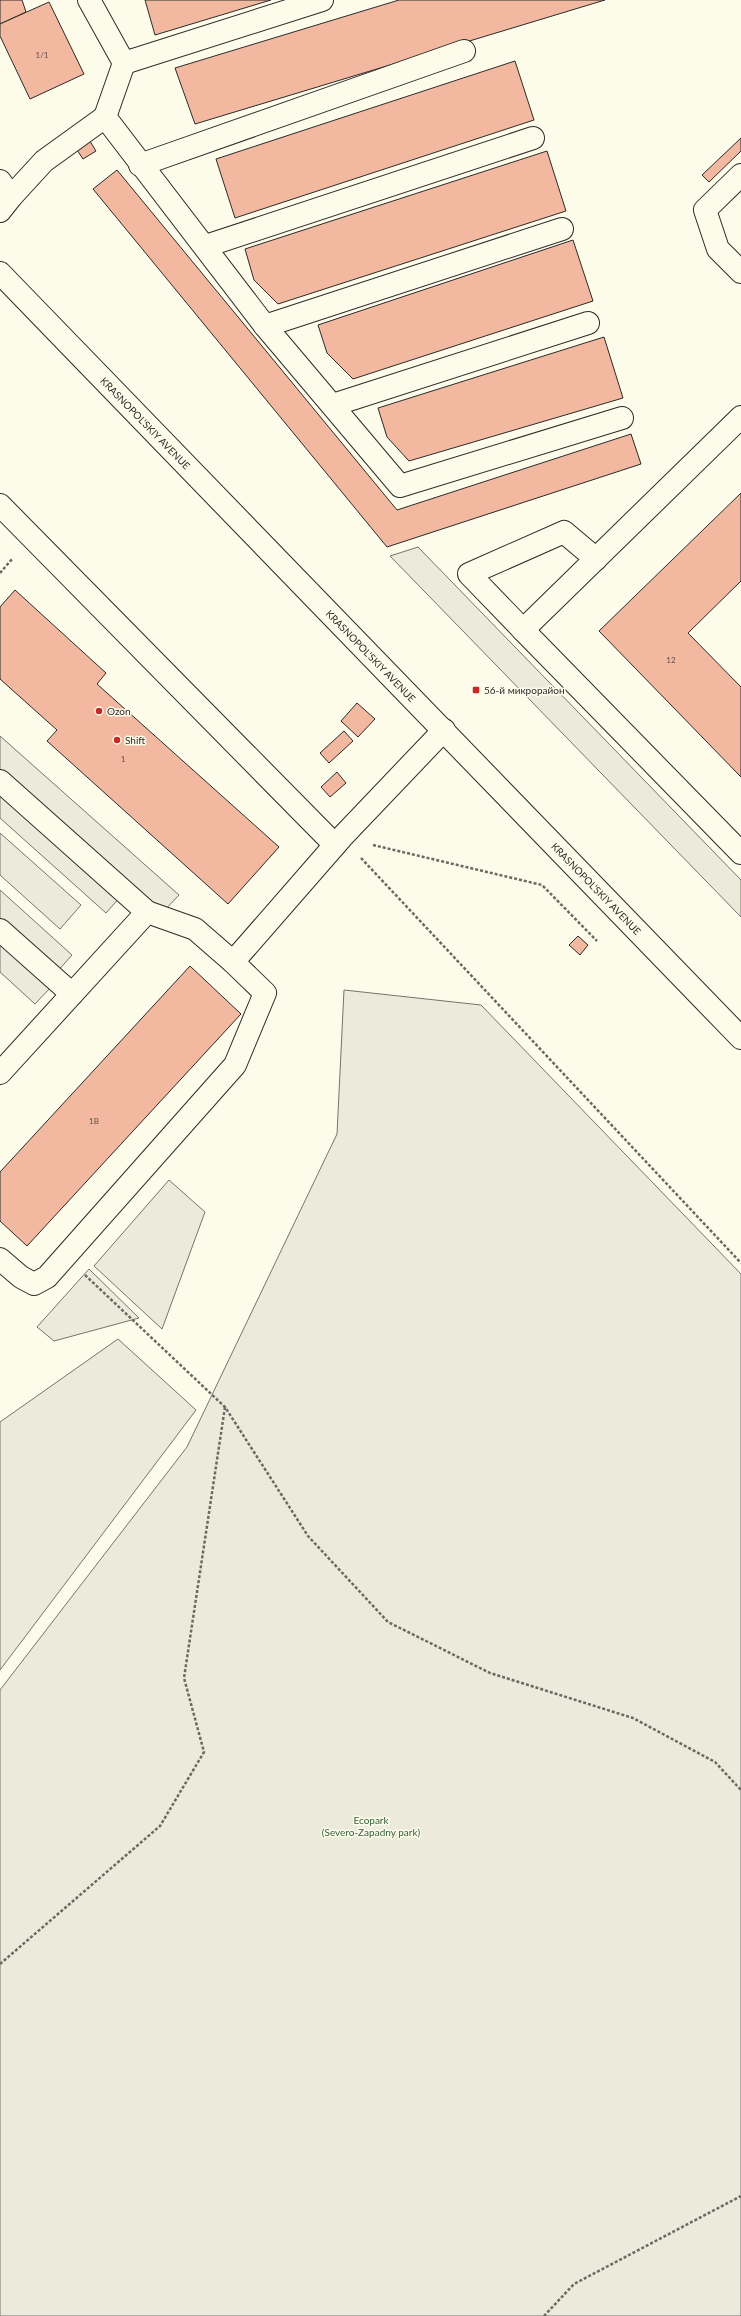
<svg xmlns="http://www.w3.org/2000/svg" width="741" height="2316" viewBox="0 0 741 2316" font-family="Lato,sans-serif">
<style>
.green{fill:#ecebdb;stroke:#74746e}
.parking{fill:#eceadb;stroke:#74746e}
.building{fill:#f2b8a0;stroke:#2b2b2b}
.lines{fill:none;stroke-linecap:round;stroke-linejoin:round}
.minor-casing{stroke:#2b2b2b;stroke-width:24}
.path{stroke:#6a6964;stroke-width:2.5;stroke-dasharray:3 2;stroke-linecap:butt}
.minor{stroke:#fdfbea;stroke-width:22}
.poi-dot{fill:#c62828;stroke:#fdfbea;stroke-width:1.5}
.labels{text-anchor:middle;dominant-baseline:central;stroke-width:3;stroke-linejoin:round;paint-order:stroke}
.number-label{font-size:8px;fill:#5d4e48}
.street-label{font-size:10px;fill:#2b2b2b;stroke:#fdfbea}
.poi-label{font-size:10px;fill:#2b2b2b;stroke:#fdfbea;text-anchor:start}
.park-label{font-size:10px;fill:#34623c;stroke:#fdfbea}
</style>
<rect width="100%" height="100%" fill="#fdfbea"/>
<g class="green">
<path d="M0,833L81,905L60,929L0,875Z"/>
<path d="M344,990L481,1005L741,1274V2316H0V1690L187,1447L337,1134Z"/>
<path d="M169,1180L205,1212L162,1329L94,1266Z"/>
<path d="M89,1269L139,1318L54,1341L37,1327Z"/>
</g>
<g class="parking">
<path d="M418,547L741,880V917L390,556Z"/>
<path d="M0,736L179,895L162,913L0,769Z"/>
<path d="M0,787L121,896L106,913L0,818Z"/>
<path d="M0,890L72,955L57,972L0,921Z"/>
<path d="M0,941L51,987L35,1004L0,972Z"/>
<path d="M118,1339L196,1410L0,1670V1422Z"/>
</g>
<g class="building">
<path d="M0,0H22L26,12L0,24Z"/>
<path d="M145,0H271L155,35Z"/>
<path d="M399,0H605L195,124L175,68Z"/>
<path d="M49,2L84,74L30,99L0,36V24Z"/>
<path d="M515,61L534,120L235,218L216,159Z"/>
<path d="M88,138L96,151L83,159L75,147Z"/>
<path d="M741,138V151L709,182L702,175Z"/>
<path d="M547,151L566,211L278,304L254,280L245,249Z"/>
<path d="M117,170L397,510L631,434L641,464L387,547L93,189Z"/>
<path d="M573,240L593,301L353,379L327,353L318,325Z"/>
<path d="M604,337L623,398L409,461L387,437L378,408Z"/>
<path d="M741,493V581L688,633L741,687V777L599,631Z"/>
<path d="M15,590L106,673L97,684L279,847L228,904L47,741L57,730L0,679V607Z"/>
<path d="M357,703L375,719L358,737L341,721Z"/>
<path d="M344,731L353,741L329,763L320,753Z"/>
<path d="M337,772L346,783L330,797L321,787Z"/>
<path d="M578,936L588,945L580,955L569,945Z"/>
<path d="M190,966L241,1014L27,1246L0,1221V1172Z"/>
</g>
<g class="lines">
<defs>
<g id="minor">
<path d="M89,0L124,63L105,117L265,326L400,486L622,418"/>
<path d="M124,63L322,0"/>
<path d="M140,165L464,51"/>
<path d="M741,175L705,210L718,249L741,272"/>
<path d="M0,181L11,197L0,211"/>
<path d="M11,197L44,161L105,117"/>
<path d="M206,246L533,138"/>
<path id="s1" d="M0,273L741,1038"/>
<path d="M265,326L562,229"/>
<path d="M333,405L588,323"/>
<path d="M741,417L523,630L741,853"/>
<path d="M0,505L335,845"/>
<path d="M523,630L469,574L564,532L596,559"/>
<path d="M0,781L147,912"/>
<path d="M0,930L72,994"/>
<path d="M0,1073L147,912L195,929L233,962"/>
<path d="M0,1259L21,1277L34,1284L47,1277L235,1065L265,993L233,962L342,837L444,730"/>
</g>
</defs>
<use href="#minor" class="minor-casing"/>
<g class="path">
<path d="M0,573L13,558"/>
<path d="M373,845L542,885L597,941"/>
<path d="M361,858L741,1263"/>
<path d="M85,1275L225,1407L308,1536L388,1622L490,1673L633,1718L715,1762L741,1790"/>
<path d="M0,1964L160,1826L204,1752L184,1678L225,1407"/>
<path d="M544,2316L574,2284L741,2196"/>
</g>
<use href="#minor" class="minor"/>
</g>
<g class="poi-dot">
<rect x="472" y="686" width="8" height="8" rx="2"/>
<circle cx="99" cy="711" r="4"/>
<circle cx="117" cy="740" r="4"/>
</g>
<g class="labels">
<g class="number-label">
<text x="42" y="55">1/1</text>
<text x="671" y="660">12</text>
<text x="123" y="759">1</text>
<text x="94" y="1121">1В</text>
</g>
<g class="street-label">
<text stroke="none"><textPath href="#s1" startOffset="209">KRASNOPOL'SKIY AVENUE</textPath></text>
<text stroke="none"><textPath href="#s1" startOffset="533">KRASNOPOL'SKIY AVENUE</textPath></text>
<text stroke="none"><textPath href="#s1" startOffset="857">KRASNOPOL'SKIY AVENUE</textPath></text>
</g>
<g class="poi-label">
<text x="484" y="690">56-й микрорайон</text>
<text x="107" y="711">Ozon</text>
<text x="125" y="740">Shift</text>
</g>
<g class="park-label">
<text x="371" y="1820">Ecopark<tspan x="371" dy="12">(Severo-Zapadny park)</tspan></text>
</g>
</g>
</svg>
